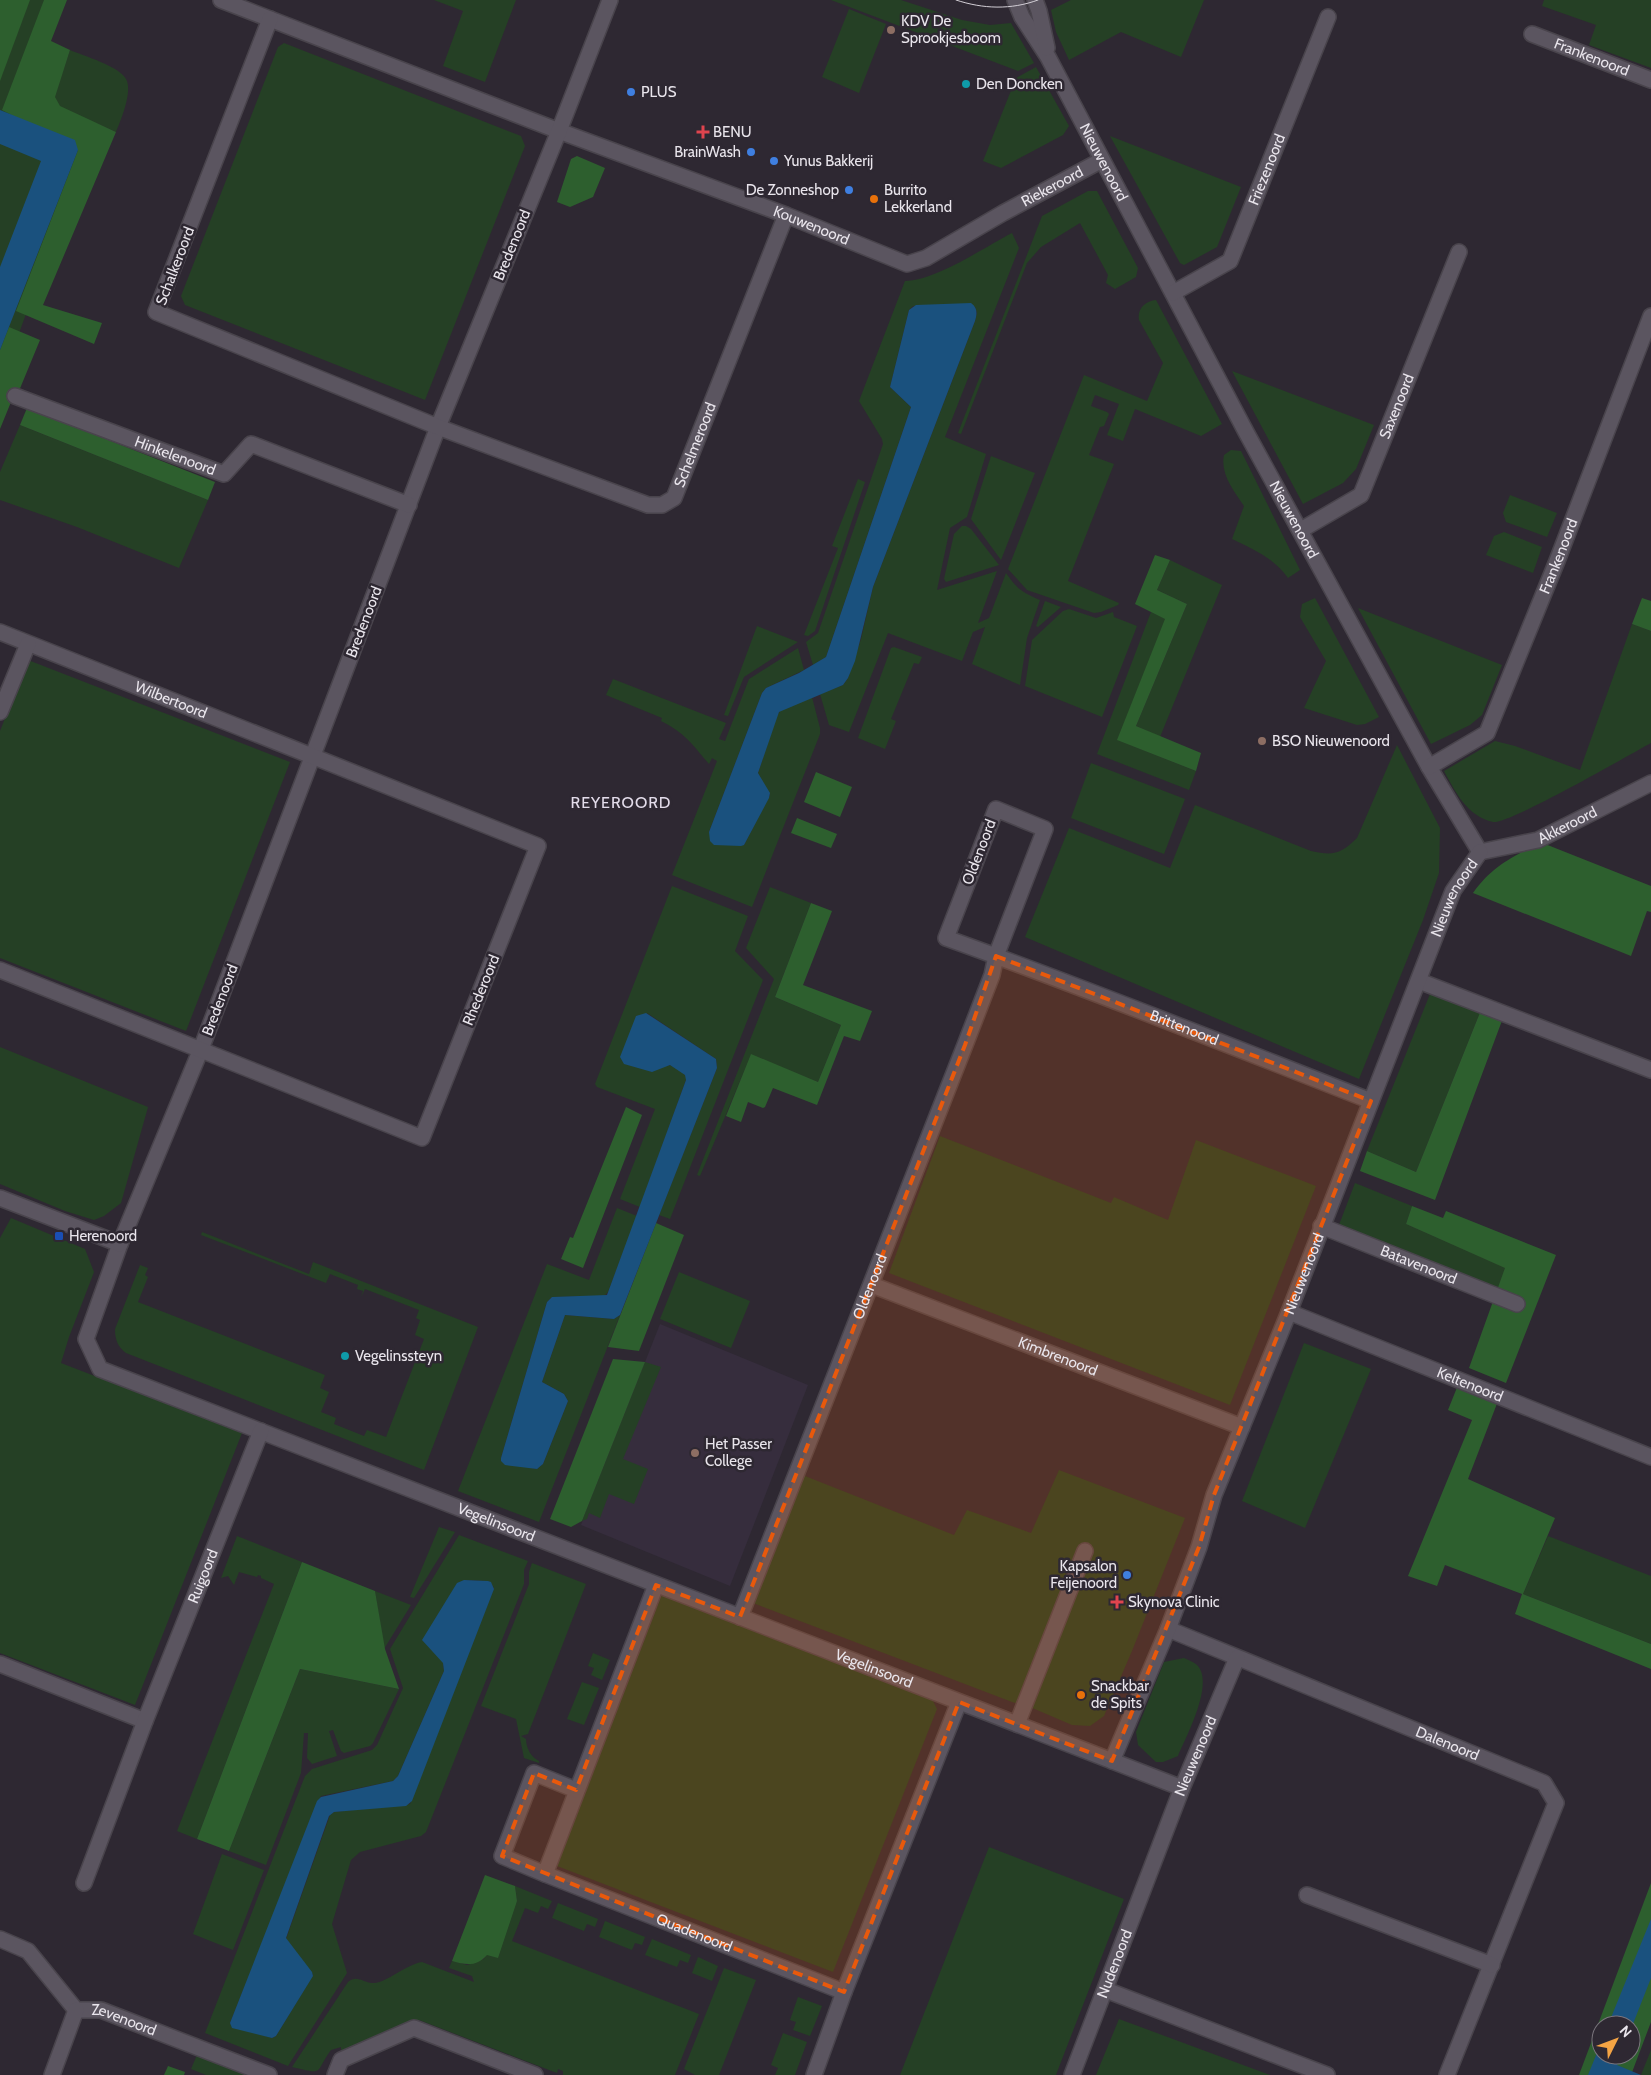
<svg xmlns="http://www.w3.org/2000/svg" width="1651" height="2075" viewBox="0 0 1651 2075" font-family="Cabin,sans-serif">
<style>
.built{fill:#362d3d}
.green{fill:#254025;fill-rule:evenodd}
.forest{fill:#2d5f2e;fill-rule:evenodd}
.water{fill:#1a517e}
.lines{fill:none;stroke-linecap:round;stroke-linejoin:round}
.street-casing{stroke:#49444c;stroke-width:18}
.street{stroke:#5b5560;stroke-width:15}
.tram{stroke:#d3cfd6;stroke-width:1}
.marked{fill:#e8590c;fill-opacity:0.2;stroke:#e8590c;stroke-width:4;stroke-dasharray:10 6;stroke-linejoin:round}
.education-dot{fill:#8d6e63;stroke:#2e2832;stroke-width:2}
.culture-dot{fill:#0f9aa8;stroke:#2e2832;stroke-width:2}
.shop-dot{fill:#3f7fe0;stroke:#2e2832;stroke-width:2}
.health-dot{fill:#e0444e;stroke:#2e2832;stroke-width:2}
.food-dot{fill:#e8710a;stroke:#2e2832;stroke-width:2}
.transit-dot{fill:#1a4fb4;stroke:#2e2832;stroke-width:2}
.labels{text-anchor:middle;dominant-baseline:central;stroke-width:5;stroke-linejoin:round;paint-order:stroke}
.poi-label{font-size:15px;fill:#e9e5ec;stroke:#2e2832;text-anchor:start}
.street-label{font-size:15px;fill:#e9e5ec;stroke:#2e2832}
.neighbourhood-label{font-size:16px;letter-spacing:1px;fill:#e3dcea;stroke:#2e2832}
</style>
<rect width="100%" height="100%" fill="#2e2832"/>
<path class="built" d="M660,1324L808,1385L730,1586L581,1525Z"/>
<g class="green">
<path d="M0,0H64L43,59L64,68L70,50C84,56 119,66 126,79C133,91 121,120 116,132L96,123L0,385Z"/>
<path d="M434,0H516L485,82L443,66L463,11Z"/>
<path d="M831,0H901L962,20L990,25L1011,23L1034,63L1018,71Z"/>
<path d="M1071,0H1204L1181,57L1121,32L1069,60L1056,32L1051,10Z"/>
<path d="M1544,0H1651V68L1589,45L1596,25L1542,6Z"/>
<path d="M849,9L886,24L859,93L822,77Z"/>
<path d="M284,43L521,136L525,146L425,400L185,305L181,296L278,47Z"/>
<path d="M1036,67L1069,126L1063,135L1001,168L983,161L1016,78Z"/>
<path d="M1110,136L1241,187L1217,247L1184,265L1180,263Z"/>
<path d="M1088,191H1097L1138,268L1136,277L1115,289L1106,283L1108,275L1080,223L1041,247L1027,263L961,434L958,433L1042,216Z"/>
<path d="M1012,233L1019,248L945,437L986,454L967,517L950,528L937,590L997,571L978,623L989,618L1006,573C1017,589 1022,592 1040,600L1027,638L1020,685L972,664L985,627L973,632L962,661L888,633L849,732L829,725L820,694L843,685L848,678L861,639L873,587L975,321L977,313L975,307L913,306L909,310L890,387L911,407L826,657L813,665L806,642L818,633L883,444L882,439L859,401L905,281C937,280 983,248 1012,233Z"/>
<path d="M1156,300L1222,424L1201,436L1135,409L1123,441L1107,435L1119,404L1095,395L1091,406L1107,412L1109,414L1104,426L1100,427L1089,455L1114,464L1068,581L1119,603L1118,605L1101,612L1094,613L1027,590L1008,569L1084,375L1147,401L1163,363L1139,320C1137,309 1145,301 1156,300Z"/>
<path d="M1232,371L1374,425L1356,469L1343,483L1303,504Z"/>
<path d="M20,425L208,500L179,568L77,527L0,500V472Z"/>
<path d="M1231,450L1241,451L1300,570L1288,578C1274,558 1253,549 1232,539L1244,506C1234,491 1220,474 1224,455Z"/>
<path d="M991,456L1035,473L1001,560L971,519Z"/>
<path d="M858,479L865,482L815,631L808,636L804,635L838,548L832,546Z"/>
<path d="M1510,495L1557,513L1547,537L1506,522L1503,513Z"/>
<path d="M962,526H966L971,529L999,565L946,582L944,579L954,534Z"/>
<path d="M1504,532L1542,547L1533,573L1486,555L1494,536Z"/>
<path d="M1170,560L1222,585L1160,737L1136,726L1187,604L1157,590Z"/>
<path d="M1315,598L1379,717L1365,724L1357,725L1304,708L1326,661L1300,617L1302,604Z"/>
<path d="M1045,601L1061,607L1038,627L1036,626Z"/>
<path d="M1358,608L1502,665L1482,715L1470,725L1431,744Z"/>
<path d="M1069,609L1096,618L1113,612L1114,617L1137,626L1102,717L1025,686L1032,640L1063,611Z"/>
<path d="M1151,612L1166,619L1118,740L1196,771L1189,790L1097,754Z"/>
<path d="M1632,624L1651,631V743C1629,755 1508,825 1493,822C1467,816 1456,793 1444,771L1495,741L1515,746L1580,770Z"/>
<path d="M757,626L798,642L744,677L728,716L724,715Z"/>
<path d="M894,647L922,657L919,664L914,663L891,719L896,721L885,749L858,738L891,648Z"/>
<path d="M798,648L804,670L766,688L762,693L709,832L744,845L770,795L758,773L777,715L781,710L812,697L820,728V734L752,907L672,875L717,761L712,758L709,764C692,744 685,733 661,721L662,718L606,695L613,679L726,723L719,739L725,741L749,679Z"/>
<path d="M28,660L290,762L186,1031L0,958V731Z"/>
<path d="M1397,745L1440,828L1439,873L1423,920L1359,1079L1025,937L1069,828L1170,868L1195,805L1311,851C1333,856 1341,854 1357,838Z"/>
<path d="M1091,763L1185,799L1164,854L1071,818Z"/>
<path d="M672,886L748,916L735,951L763,980L670,1219L659,1215L717,1068L716,1059L647,1013L667,1066L670,1065L680,1070L687,1077L640,1207L620,1199L655,1109L597,1087L595,1084Z"/>
<path d="M770,887L811,903L775,997L841,1025L818,1082L751,1055L700,1176L697,1175L774,979L746,948Z"/>
<path d="M1430,994L1444,996L1481,1010L1416,1172L1367,1151Z"/>
<path d="M0,1047L148,1107L121,1203L104,1216L94,1220L65,1211L0,1184Z"/>
<path d="M940,1136L1111,1203L1114,1197L1168,1220L1196,1140L1316,1186L1230,1405L889,1273Z"/>
<path d="M1355,1183L1412,1206L1406,1224L1506,1268L1493,1302L1334,1238Z"/>
<path d="M617,1208L637,1216L608,1292L604,1296L552,1297L547,1302L501,1458V1461L537,1469L543,1464L568,1401L564,1394L542,1382L565,1315L614,1319L620,1315L539,1522L458,1491L547,1264L589,1280Z"/>
<path d="M11,1218L85,1249L94,1272L69,1337L61,1363L242,1433L135,1705L0,1653V1238Z"/>
<path d="M202,1232L309,1274L313,1262L478,1327L424,1470L126,1353C118,1347 115,1340 115,1329L140,1265L148,1268L145,1275L148,1277L138,1302L325,1375L320,1388L329,1392L321,1412L336,1418L334,1424L364,1436L367,1430L386,1437L424,1339L415,1335L420,1320L416,1318L419,1310L365,1289L361,1297L363,1291L357,1289L358,1285L330,1274L326,1283L201,1235Z"/>
<path d="M679,1272L750,1301L731,1348L660,1319Z"/>
<path d="M1304,1343L1371,1369L1305,1528L1242,1501Z"/>
<path d="M645,1362L661,1367L623,1459L648,1469L634,1504L609,1494L600,1518L589,1513L587,1519L582,1521Z"/>
<path d="M1059,1470L1185,1518L1132,1651L1104,1716L1090,1726L1072,1725L1030,1707L1012,1702L753,1603L800,1474L954,1535L967,1510L1031,1533Z"/>
<path d="M439,1527L455,1532L414,1598L410,1597Z"/>
<path d="M459,1535L528,1561L524,1570V1584L426,1832L421,1836L360,1852L351,1860L332,1924L347,1973L288,2066L205,2033L305,1776L312,1769L372,1750L377,1745L403,1688L390,1649ZM464,1580L487,1581L490,1582L494,1588L410,1804L334,1812L330,1815L286,1939L313,1975L276,2036L272,2038L230,2023L321,1796L393,1781L398,1776L444,1671L443,1663Z"/>
<path d="M237,1536L302,1562L197,1839L177,1831L274,1584L261,1578V1576L258,1575L257,1577L239,1572L234,1585L228,1576L221,1578Z"/>
<path d="M1548,1536L1651,1576V1644L1523,1594Z"/>
<path d="M532,1563L586,1584L528,1734L521,1736L526,1739C526,1748 531,1757 539,1761V1763L524,1758L516,1719L481,1706L529,1584V1572Z"/>
<path d="M375,1591L411,1605L384,1649Z"/>
<path d="M662,1594L932,1699L937,1709L833,1972L557,1866Z"/>
<path d="M593,1653L610,1660L602,1680L591,1675L594,1668L588,1666Z"/>
<path d="M1184,1658C1188,1660 1194,1662 1197,1665C1215,1683 1186,1737 1178,1756L1163,1762H1156L1138,1745L1136,1732L1164,1662Z"/>
<path d="M300,1669L399,1689L373,1743L370,1746L344,1753L341,1751L333,1730L329,1731L337,1756L312,1764L307,1758L308,1733H304L301,1773L266,1865L229,1851Z"/>
<path d="M582,1682L599,1688L584,1725L567,1719Z"/>
<path d="M989,1847L1124,1899L1059,2067L1056,2075H900Z"/>
<path d="M222,1854L264,1870L233,1950L193,1934Z"/>
<path d="M515,1886L552,1901L548,1909L541,1906L538,1913L525,1908L512,1941L699,2014L675,2075H563V2071L558,2069L557,2073L419,2020L409,2021L341,2051V2047L331,2050C314,2073 326,2075 292,2067L348,1982C357,1974 363,1983 374,1983C386,1983 407,1964 422,1962L474,1982L472,1976L449,1968L452,1961L467,1965L484,1959L517,1901Z"/>
<path d="M558,1903L598,1919L595,1927L587,1924L584,1931L552,1918Z"/>
<path d="M605,1921L645,1937L642,1945L635,1943L632,1950L599,1937Z"/>
<path d="M652,1939L691,1955L688,1963L680,1960L677,1967L645,1955Z"/>
<path d="M698,1957L718,1966L712,1981L692,1973Z"/>
<path d="M724,1968L756,1980L719,2075H695L684,2069Z"/>
<path d="M798,1997L822,2006L810,2036L793,2030L796,2022L790,2020Z"/>
<path d="M1119,2019L1270,2075H1096Z"/>
<path d="M783,2033L807,2042L795,2075H775L778,2068L771,2065Z"/>
<path d="M1651,2050V2075H1641Z"/>
<path d="M197,2055L247,2075H206L191,2069Z"/>
</g>
<g class="forest">
<path d="M0,0H30L0,81Z"/>
<path d="M44,0H67L51,41L70,50L55,97L60,106L116,132L43,305L102,323L94,344L16,311L78,150L2,110Z"/>
<path d="M577,156L605,168L593,197L570,207L557,202L571,159Z"/>
<path d="M9,327L40,340L14,403L11,402L0,429V350Z"/>
<path d="M27,408L215,482L208,500L20,425Z"/>
<path d="M1155,555L1170,560L1157,590L1187,604L1136,726L1201,753L1196,771L1117,740L1165,619L1135,604Z"/>
<path d="M1642,598L1651,601V631L1632,624Z"/>
<path d="M816,772L852,787L840,817L804,802Z"/>
<path d="M797,818L837,834L831,848L791,833Z"/>
<path d="M1540,842L1651,886V912L1647,911L1631,956L1473,893C1493,865 1512,858 1540,842Z"/>
<path d="M811,903L832,911L803,985L872,1011L860,1041L844,1036L817,1105L773,1088L765,1107L763,1108L748,1102L741,1122L726,1116L751,1054L818,1082L841,1025L775,997Z"/>
<path d="M1481,1010L1503,1018L1435,1200L1360,1171L1367,1151L1416,1172Z"/>
<path d="M626,1107L642,1115L583,1268L561,1259L570,1237L573,1238Z"/>
<path d="M1412,1206L1443,1218L1446,1211L1556,1255L1506,1383L1469,1368L1505,1268L1406,1224Z"/>
<path d="M656,1223L684,1235L639,1351L608,1347Z"/>
<path d="M613,1359L645,1362L582,1521L571,1527L550,1519Z"/>
<path d="M1458,1385L1498,1401L1468,1479L1555,1518L1523,1594L1651,1644V1669L1515,1614L1522,1594L1445,1565L1437,1586L1408,1576L1472,1420L1448,1410Z"/>
<path d="M302,1562L375,1591L385,1649L399,1689L300,1669L229,1851L197,1839Z"/>
<path d="M485,1875L515,1886L517,1901L498,1958L487,1955C477,1967 465,1965 452,1961Z"/>
<path d="M1651,1883V2022L1631,2075H1579ZM1601,2025H1631V2055H1601Z"/>
<path d="M168,2066L185,2072L184,2075H164Z"/>
</g>
<g class="water">
<path d="M0,110L75,140L78,150L0,350V267L41,161L0,144Z"/>
<path d="M971,303C978,308 977,314 975,321L873,587L855,661L848,678L843,685L779,712L758,773L770,793L769,798L744,845L741,846L714,845L710,841L709,832L762,693L766,688L799,673L826,657L911,407L890,387L909,310L916,305Z"/>
<path d="M646,1013L716,1059L717,1068L620,1315L614,1319L565,1315L542,1382L564,1394L568,1401L543,1464L537,1469L505,1465L501,1461V1458L547,1302L552,1297L607,1295L686,1080L685,1075L670,1065L652,1072L624,1064L620,1057L636,1016Z"/>
<path d="M464,1580L488,1581L491,1582L494,1589L412,1801L406,1806L334,1812L329,1816L286,1938L312,1972L313,1976L276,2036L272,2038L232,2028L230,2023L317,1801L321,1797L393,1781L398,1776L444,1671L443,1663L422,1640L457,1583Z"/>
<path d="M1651,1919V1978L1631,2029V2025H1608Z"/>
<path d="M1601,2043V2055H1621L1617,2065L1641,2075H1588Z"/>
</g>
<g class="lines">
<defs>
<g id="street">
<path id="s1" d="M221,0L559,131L786,215L907,264L926,258L1003,213L1102,160"/>
<path id="s2" d="M610,0L559,131L438,427L201,1049L120,1244L86,1339L100,1369L1182,1788"/>
<path id="s3" d="M1015,0L1022,17L1048,57L1246,432L1429,767L1480,852"/>
<path d="M1035,0L1039,11L1047,48"/>
<path id="s4" d="M270,19L156,312L438,427L648,505H662L674,498L786,215"/>
<path id="s5" d="M1532,34L1651,80"/>
<path id="s6" d="M1173,293L1230,261L1328,17"/>
<path id="s7" d="M15,396L224,474L251,444L409,505"/>
<path id="s8" d="M1301,530L1361,495L1459,252"/>
<path id="s9" d="M0,632L538,846L422,1138L0,970"/>
<path d="M0,712L28,644"/>
<path id="s10" d="M1429,767L1487,733L1557,561L1651,316"/>
<path id="s11" d="M1480,852L1538,840L1651,783"/>
<path d="M1419,981L1651,1070"/>
<path d="M0,1198L120,1244"/>
<path id="s12" d="M1321,1226L1517,1304"/>
<path id="s13" d="M872,1285L1242,1427"/>
<path id="s14" d="M1289,1312L1651,1457"/>
<path id="s15" d="M656,1585L545,1874L844,1992"/>
<path id="s16" d="M740,1617L965,1045L992,975L996,956L1045,829L996,809L946,938C1089,989 1230,1046 1371,1101"/>
<path id="s17" d="M1168,1629L1544,1783L1556,1803L1447,2075"/>
<path d="M0,1664L145,1721"/>
<path d="M1017,1724L1085,1551"/>
<path id="s18" d="M1112,1761L1168,1629L1199,1547L1214,1495L1289,1312L1453,891L1480,852"/>
<path d="M545,1874L502,1856L534,1773L576,1790"/>
<path id="s19" d="M84,1883L145,1721L261,1431"/>
<path d="M1307,1895L1492,1965"/>
<path id="s20" d="M0,1939L28,1951L76,2010H101L269,2075"/>
<path d="M1106,1990L1327,2075"/>
<path d="M52,2075L76,2010"/>
<path d="M335,2075L341,2060L414,2028L535,2075"/>
<path d="M814,2075L844,1992L959,1702"/>
<path id="s21" d="M1072,2075L1182,1788L1237,1658"/>
</g>
</defs>
<use href="#street" class="street-casing"/>
<use href="#street" class="street"/>
<path class="tram" d="M956,0C983,9 1011,10 1038,0"/>
</g>
<path class="marked" d="M996,956L1371,1101L1214,1495L1199,1547L1112,1761L959,1702L844,1992L502,1856L534,1773L576,1790L656,1585L740,1617L965,1045Z"/>
<g class="education-dot">
<circle cx="891" cy="30" r="5"/>
<circle cx="1262" cy="741" r="5"/>
<circle cx="695" cy="1453" r="5"/>
</g>
<g class="culture-dot">
<circle cx="966" cy="84" r="5"/>
<circle cx="345" cy="1356" r="5"/>
</g>
<g class="shop-dot">
<circle cx="631" cy="92" r="5"/>
<circle cx="751" cy="152" r="5"/>
<circle cx="774" cy="161" r="5"/>
<circle cx="849" cy="190" r="5"/>
<circle cx="1127" cy="1575" r="5"/>
</g>
<g class="health-dot">
<path d="M700.5 124.5h5v5h5v5h-5v5h-5v-5h-5v-5h5z"/>
<path d="M1114.5 1594.5h5v5h5v5h-5v5h-5v-5h-5v-5h5z"/>
</g>
<g class="food-dot">
<circle cx="874" cy="199" r="5"/>
<circle cx="1081" cy="1695" r="5"/>
</g>
<rect class="transit-dot" x="54" y="1231" width="10" height="10" rx="2.5"/>
<g class="labels">
<g class="poi-label">
<text x="901" y="21">KDV De<tspan x="901" dy="17">Sprookjesboom</tspan></text>
<text x="976" y="84">Den Doncken</text>
<text x="641" y="92">PLUS</text>
<text x="713" y="132">BENU</text>
<text x="741" y="152" text-anchor="end">BrainWash</text>
<text x="784" y="161">Yunus Bakkerij</text>
<text x="839" y="190" text-anchor="end">De Zonneshop</text>
<text x="884" y="190">Burrito<tspan x="884" dy="17">Lekkerland</tspan></text>
<text x="1272" y="741">BSO Nieuwenoord</text>
<text x="69" y="1236">Herenoord</text>
<text x="355" y="1356">Vegelinssteyn</text>
<text x="705" y="1444">Het Passer<tspan x="705" dy="17">College</tspan></text>
<text x="1117" y="1566" text-anchor="end">Kapsalon<tspan x="1117" dy="17">Feijenoord</tspan></text>
<text x="1128" y="1602">Skynova Clinic</text>
<text x="1091" y="1686">Snackbar<tspan x="1091" dy="17">de Spits</tspan></text>
</g>
<g class="street-label">
<text stroke="none"><textPath href="#s5" startOffset="64">Frankenoord</textPath></text>
<text stroke="none"><textPath href="#s3" startOffset="185">Nieuwenoord</textPath></text>
<text stroke="none"><textPath href="#s6" startOffset="164">Friezenoord</textPath></text>
<text stroke="none"><textPath href="#s1" startOffset="900">Riekeroord</textPath></text>
<text stroke="none"><textPath href="#s1" startOffset="632">Kouwenoord</textPath></text>
<text transform="translate(512 245) rotate(-68)">Bredenoord</text>
<text transform="translate(175 266) rotate(-69)">Schalkeroord</text>
<text stroke="none"><textPath href="#s8" startOffset="165">Saxenoord</textPath></text>
<text stroke="none"><textPath href="#s4" startOffset="928">Schelmeroord</textPath></text>
<text stroke="none"><textPath href="#s7" startOffset="171">Hinkelenoord</textPath></text>
<text stroke="none"><textPath href="#s3" startOffset="590">Nieuwenoord</textPath></text>
<text stroke="none"><textPath href="#s10" startOffset="258">Frankenoord</textPath></text>
<text transform="translate(364 622) rotate(-69)">Bredenoord</text>
<text stroke="none"><textPath href="#s9" startOffset="184">Wilbertoord</textPath></text>
<text stroke="none"><textPath href="#s11" startOffset="92">Akkeroord</textPath></text>
<text transform="translate(979 852) rotate(-69)">Oldenoord</text>
<text stroke="none"><textPath href="#s18" startOffset="929">Nieuwenoord</textPath></text>
<text transform="translate(481 990) rotate(-68)">Rhederoord</text>
<text transform="translate(220 1000) rotate(-69)">Bredenoord</text>
<text stroke="none"><textPath href="#s16" startOffset="1291">Brittenoord</textPath></text>
<text stroke="none"><textPath href="#s12" startOffset="105">Batavenoord</textPath></text>
<text stroke="none"><textPath href="#s18" startOffset="524">Nieuwenoord</textPath></text>
<text stroke="none"><textPath href="#s16" startOffset="355">Oldenoord</textPath></text>
<text stroke="none"><textPath href="#s13" startOffset="199">Kimbrenoord</textPath></text>
<text stroke="none"><textPath href="#s14" startOffset="195">Keltenoord</textPath></text>
<text stroke="none"><textPath href="#s2" startOffset="1896">Vegelinsoord</textPath></text>
<text stroke="none"><textPath href="#s19" startOffset="329">Ruigoord</textPath></text>
<text stroke="none"><textPath href="#s2" startOffset="2301">Vegelinsoord</textPath></text>
<text stroke="none"><textPath href="#s17" startOffset="302">Dalenoord</textPath></text>
<text stroke="none"><textPath href="#s21" startOffset="342">Nieuwenoord</textPath></text>
<text stroke="none"><textPath href="#s15" startOffset="470">Quadenoord</textPath></text>
<text stroke="none"><textPath href="#s21" startOffset="119">Nudenoord</textPath></text>
<text stroke="none"><textPath href="#s20" startOffset="156">Zevenoord</textPath></text>
</g>
<g class="neighbourhood-label">
<text x="621" y="802">REYEROORD</text>
</g>
</g>
<g transform="translate(1616 2040) rotate(48)"><circle r="24" fill="#2e2832" stroke="#79747c"/>
<path d="M0-4L9 19L0 12L-9 19Z" fill="#f4a444"/>
<text y="-8" font-size="14" font-weight="bold" text-anchor="middle" fill="#e9e5ec">N</text>
</g>
</svg>
